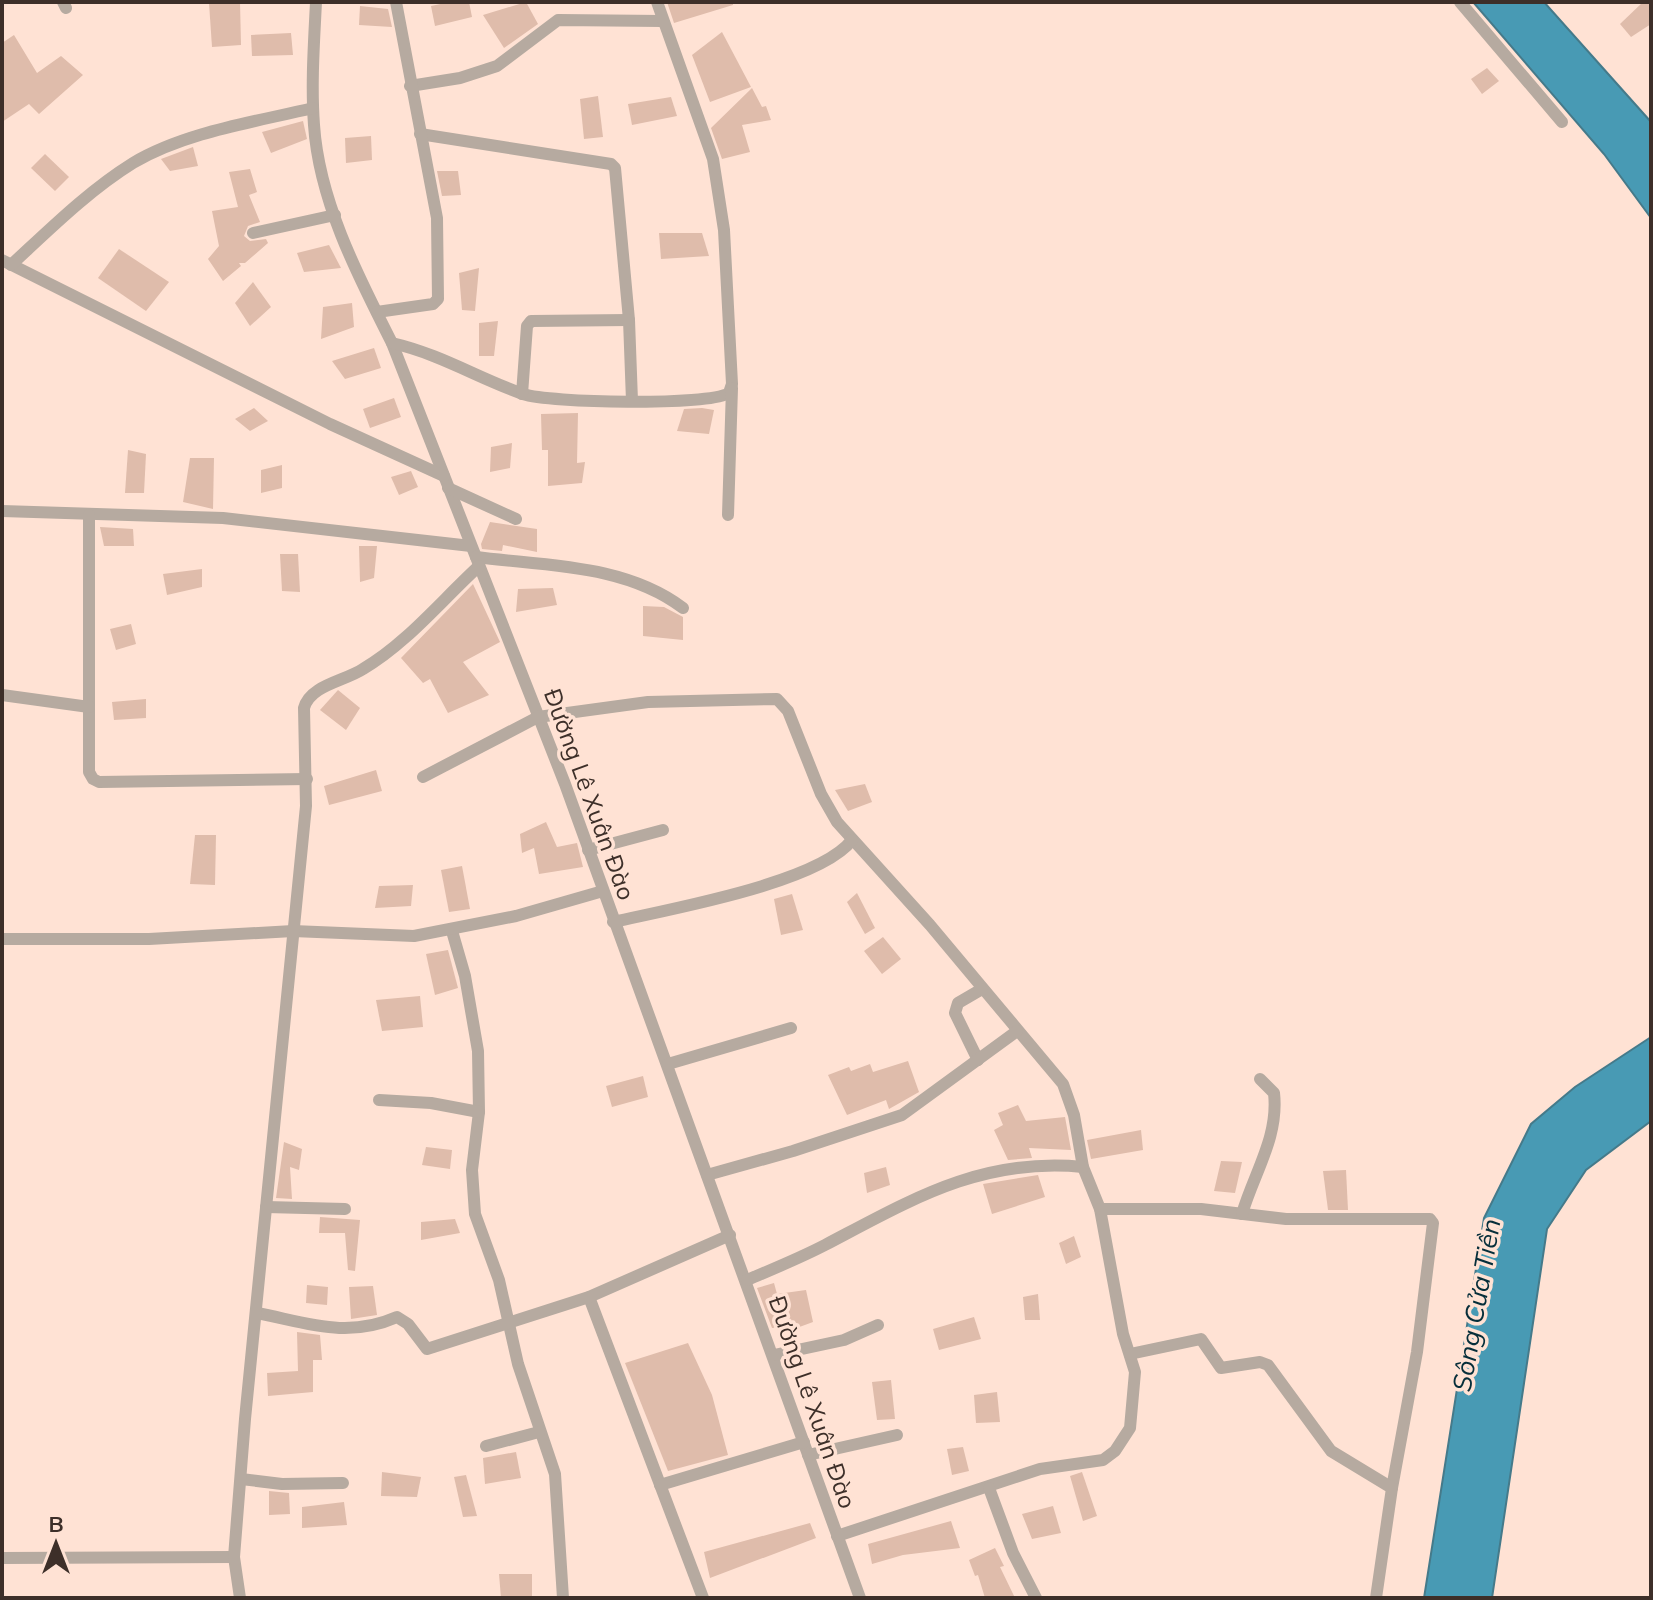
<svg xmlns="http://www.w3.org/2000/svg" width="1653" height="1600" viewBox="0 0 1653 1600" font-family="Mulish,sans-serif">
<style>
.water{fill:#489ab4;stroke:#457a8a;stroke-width:2}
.building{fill:#dfbcab}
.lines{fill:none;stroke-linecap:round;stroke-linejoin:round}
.minor{stroke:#b6aaa0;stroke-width:12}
.labels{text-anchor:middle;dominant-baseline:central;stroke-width:7;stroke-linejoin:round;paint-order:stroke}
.street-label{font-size:24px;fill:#3d2f29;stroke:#ffe2d4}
.water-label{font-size:26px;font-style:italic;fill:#062e3a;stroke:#ffe2d4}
</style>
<rect width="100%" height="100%" fill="#ffe2d4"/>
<g class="water">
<path d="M1473,2H1544L1651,122V218L1604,154Z"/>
<path d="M1651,1037V1121L1586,1170L1547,1229L1492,1598H1424L1484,1218L1531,1124L1575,1087Z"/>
</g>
<g class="building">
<path d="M240,2L241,45L212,47L209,3Z"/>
<path d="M450,2H469L472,17L435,26L431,6Z"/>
<path d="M526,2L538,24L504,48L483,15Z"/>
<path d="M667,2H733V5L674,23Z"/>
<path d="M1643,2H1651V24L1631,37L1620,24Z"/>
<path d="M360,6L388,9L392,27L359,25Z"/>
<path d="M722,32L751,87L710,102L692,55Z"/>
<path d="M291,33L293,55L252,56L251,35Z"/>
<path d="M14,35L37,73L61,56L83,75L39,114L29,104L2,122V43Z"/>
<path d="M1487,68L1499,81L1482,94L1471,79Z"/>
<path d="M752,88L762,107L766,106L771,120L742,125L750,152L722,159L711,128Z"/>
<path d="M598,96L603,137L584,139L580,99Z"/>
<path d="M671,97L677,116L632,125L628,104Z"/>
<path d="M303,121L307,139L271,153L262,132Z"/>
<path d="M371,136L372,160L346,163L345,138Z"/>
<path d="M193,147L198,166L170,171L161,159Z"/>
<path d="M45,154L69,177L55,191L31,168Z"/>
<path d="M250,169L257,192L249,195L260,222L248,226L244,236L250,241L266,239L268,243L245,263H239L241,266L223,281L208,259L219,246L212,211L238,207L229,172Z"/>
<path d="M437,171H458L461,195L442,196Z"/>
<path d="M659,233H702L709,256L661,259Z"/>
<path d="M329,245L341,268L304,272L297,253Z"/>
<path d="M119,249L169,282L146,311L98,278Z"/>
<path d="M479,268L475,311L462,310L459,273Z"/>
<path d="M253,282L271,307L250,326L235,303Z"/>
<path d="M352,303L354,327L321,339L323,307Z"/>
<path d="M498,321L494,356H479V323Z"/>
<path d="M374,348L381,368L345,379L332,361Z"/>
<path d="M394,398L401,417L370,428L363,409Z"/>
<path d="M254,408L268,421L250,431L235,419Z"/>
<path d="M702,408L714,410L709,434L677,431L684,409Z"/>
<path d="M578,413L577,463L585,462L582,483L548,486V450H542L541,414Z"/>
<path d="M512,443L510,468L490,472L491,447Z"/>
<path d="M128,450L146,454L144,493H125Z"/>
<path d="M190,458H214L213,509L183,502Z"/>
<path d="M282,465V488L261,493V470Z"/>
<path d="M411,471L418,487L399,495L391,477Z"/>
<path d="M490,522L537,529V552L503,545L502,551L482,549L481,544Z"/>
<path d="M100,527L133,529L134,546H104Z"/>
<path d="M359,546H377L374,578L360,582Z"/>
<path d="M280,554H298L300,592L282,591Z"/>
<path d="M202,569V587L167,595L163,574Z"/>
<path d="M473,584L500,642L463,662L489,695L448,713L430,679L423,683L401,658Z"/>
<path d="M553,588L557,605L516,612L518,589Z"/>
<path d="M643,606L664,607L683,617V640L643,636Z"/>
<path d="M131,624L136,644L116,650L110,629Z"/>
<path d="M338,690L360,708L346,730L320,710Z"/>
<path d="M146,699V718L114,720L112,702Z"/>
<path d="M376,770L382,791L329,805L324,786Z"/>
<path d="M865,784L872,802L848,811L835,790Z"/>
<path d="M546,822L557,847L577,843L583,867L539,874L534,848L522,853L520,834Z"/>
<path d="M195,835H216L215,885L190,884Z"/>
<path d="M462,866L470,909L449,912L441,870Z"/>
<path d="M413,885L411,906L375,908L379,886Z"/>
<path d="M857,893L875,928L865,934L847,902Z"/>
<path d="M792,894L803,930L781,935L774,899Z"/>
<path d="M883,937L901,959L882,974L864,951Z"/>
<path d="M448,950L458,988L435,995L426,954Z"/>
<path d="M420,996L423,1027L382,1031L376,1000Z"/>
<path d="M908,1061L919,1092L889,1109L886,1100L847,1115L828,1075L849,1067L851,1071L870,1064L873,1072Z"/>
<path d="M643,1076L648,1097L612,1107L606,1086Z"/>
<path d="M1018,1105L1026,1121L1065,1117L1071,1150L1029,1148L1032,1158L1008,1160L994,1130L1003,1125L998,1113Z"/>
<path d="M1141,1130L1143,1150L1091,1159L1087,1140Z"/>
<path d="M284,1142L302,1149L299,1170L290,1167L292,1199L276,1198Z"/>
<path d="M426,1147L452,1150L450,1169L422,1165Z"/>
<path d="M1221,1161L1242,1162L1235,1193L1214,1191Z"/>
<path d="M886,1167L890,1185L867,1193L864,1173Z"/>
<path d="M1346,1170L1348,1210H1328L1323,1171Z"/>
<path d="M1038,1175L1045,1197L992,1214L983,1184Z"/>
<path d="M320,1217L360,1220L355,1271L348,1270L345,1233H319Z"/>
<path d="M455,1219L460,1233L421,1240V1222Z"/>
<path d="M1074,1236L1081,1257L1066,1264L1059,1243Z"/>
<path d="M774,1283L777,1294L806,1290L813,1322L794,1329L793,1326L772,1328L757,1288Z"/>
<path d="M307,1285L328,1287L327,1305L306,1303Z"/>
<path d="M373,1286L377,1315L351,1319L349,1287Z"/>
<path d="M1038,1294L1040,1320H1025L1023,1297Z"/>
<path d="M974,1317L981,1339L939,1350L933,1329Z"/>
<path d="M297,1332L320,1335L322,1360H313V1392L268,1396L267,1373L298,1371Z"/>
<path d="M688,1343L712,1395L728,1455L668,1471L625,1363Z"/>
<path d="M891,1380L895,1419L877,1420L872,1382Z"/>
<path d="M997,1392L1000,1422L976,1423L974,1395Z"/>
<path d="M963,1447L969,1471L952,1475L947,1449Z"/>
<path d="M516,1452L521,1478L485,1484L483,1458Z"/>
<path d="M382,1472L421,1477L417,1497L381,1496Z"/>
<path d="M1082,1472L1097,1516L1083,1521L1070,1476Z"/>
<path d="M466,1475L477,1516L463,1517L454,1477Z"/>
<path d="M269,1491L289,1493L290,1514L269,1515Z"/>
<path d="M344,1502L347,1525L302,1528V1507Z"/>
<path d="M1053,1506L1061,1533L1032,1539L1022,1514Z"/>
<path d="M951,1521L960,1548L903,1555L872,1564L868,1544Z"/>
<path d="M810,1523L816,1538L710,1578L704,1552Z"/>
<path d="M995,1548L1004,1566L1000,1567L1015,1598H985L978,1575L975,1576L969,1560Z"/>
<path d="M499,1574H532V1598H501Z"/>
</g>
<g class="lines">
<g class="minor">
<path d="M63,2L66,8"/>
<path d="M316,2C314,43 311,84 314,125C319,201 358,276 392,343L565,784L860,1598"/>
<path d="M1460,2L1562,122"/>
<path d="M410,86L460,78L497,66L558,20L662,21"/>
<path d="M420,134L611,164L615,168L629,320L632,401"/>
<path d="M253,233L335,215"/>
<path d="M2,260L330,424L444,476"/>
<path d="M11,265C49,230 88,191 133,163C185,132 255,122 313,108"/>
<path d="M377,312L433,304L438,299L437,218L396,2"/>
<path d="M392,343C440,354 478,378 523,394C549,403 708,406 729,393L732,384L724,230L713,159L657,2"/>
<path d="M522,394L527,326L531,321L629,320"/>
<path d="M448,488L516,519"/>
<path d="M2,511L223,518L471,546"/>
<path d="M89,515V772L93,779L99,782L307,779"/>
<path d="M728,515L732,388"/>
<path d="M476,557C546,566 625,564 683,608"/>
<path d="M2,695L89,707"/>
<path d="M423,777L538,717L648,702L777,699L788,711L821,794L837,822L930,925L1063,1084L1074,1115L1083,1167L1100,1209L1123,1334L1135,1372L1130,1428L1115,1451L1103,1460L1040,1469L837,1536"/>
<path d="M588,850L663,830"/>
<path d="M613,922C669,909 819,883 852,840"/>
<path d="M452,931L465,976L478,1051L479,1112L472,1170L475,1214L499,1280L518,1364L555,1474L563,1598"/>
<path d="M2,939H149L293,931L414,936L516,916L603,891"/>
<path d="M978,1060L955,1013L958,1003L982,989"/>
<path d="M668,1064L791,1028"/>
<path d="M379,1100L431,1103L479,1112"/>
<path d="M707,1175L793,1151L902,1115L1017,1031"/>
<path d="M266,1207L345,1209"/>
<path d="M1100,1209H1201L1286,1219H1430L1433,1223L1417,1352L1392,1488"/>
<path d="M1242,1214C1254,1173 1279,1137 1274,1093L1260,1079"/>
<path d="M747,1280C773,1269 800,1258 825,1245C911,1200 981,1157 1083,1167"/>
<path d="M589,1297L703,1598"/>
<path d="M257,1313C308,1323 347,1339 397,1317L408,1324L427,1349L589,1297L730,1235"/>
<path d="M1130,1354L1201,1339L1221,1368L1260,1362L1268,1365L1331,1451L1392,1488L1376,1598"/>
<path d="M774,1355L844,1340L878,1325"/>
<path d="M486,1446L539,1432"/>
<path d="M808,1455L897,1435"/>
<path d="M241,1479L282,1484L343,1483"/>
<path d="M660,1485L804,1442"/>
<path d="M989,1488L1013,1553L1036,1598"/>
<path d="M2,1558L234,1557"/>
<path d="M240,1598L234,1557L245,1419L306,806L304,708C310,685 345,681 363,669C406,644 442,600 479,566"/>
</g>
</g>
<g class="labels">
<g class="street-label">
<text transform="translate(590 794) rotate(70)">Đường Lê Xuân Đào</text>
<text transform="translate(813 1402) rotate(71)">Đường Lê Xuân Đào</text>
</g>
<g class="water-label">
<text transform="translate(1476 1305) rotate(-80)">Sông Cửa Tiền</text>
</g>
</g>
<rect width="1653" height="1600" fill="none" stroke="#3d2f29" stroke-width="8"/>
<g transform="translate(56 1544)" stroke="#ffe2d4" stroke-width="6" paint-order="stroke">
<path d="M0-6L14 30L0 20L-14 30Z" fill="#3d2f29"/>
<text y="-12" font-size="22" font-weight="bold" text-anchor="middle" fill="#3d2f29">B</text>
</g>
</svg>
